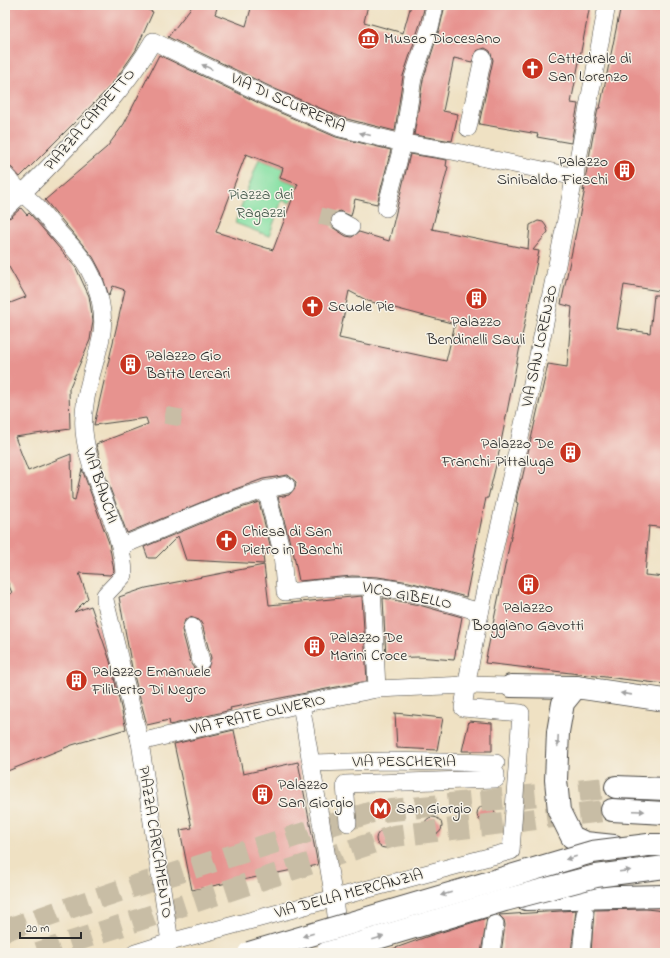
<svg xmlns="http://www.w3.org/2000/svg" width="670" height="958" viewBox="0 0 670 958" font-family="'Indie Flower',sans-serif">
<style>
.green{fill:#89e1a6;stroke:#5a8668}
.building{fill:#e7938f;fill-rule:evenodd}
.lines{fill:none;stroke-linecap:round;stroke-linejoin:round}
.pedestrian-tunnel{stroke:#c8bda5;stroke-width:17;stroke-dasharray:17 8;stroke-linecap:butt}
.secondary-tunnel{stroke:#c8bda5;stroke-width:22;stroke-dasharray:22 11;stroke-linecap:butt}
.pedestrian-casing{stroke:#484642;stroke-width:18}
.minor-casing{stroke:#484642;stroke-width:24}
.secondary-casing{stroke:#484642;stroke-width:24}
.trunk-casing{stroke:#484642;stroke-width:24}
.pedestrian{stroke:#fff;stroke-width:17}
.minor{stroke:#fff;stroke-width:22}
.secondary{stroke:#fff;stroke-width:22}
.trunk{stroke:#fff;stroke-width:22}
.trunk-bridge-casing{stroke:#484642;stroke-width:24;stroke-linecap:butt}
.trunk-bridge{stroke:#fff;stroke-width:22}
.oneway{fill:#a0a0a0}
.labels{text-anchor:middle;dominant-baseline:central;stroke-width:3;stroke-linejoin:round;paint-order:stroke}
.poi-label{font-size:16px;fill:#2b2b2b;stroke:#f7f3e8;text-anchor:start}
.street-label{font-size:16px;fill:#2b2b2b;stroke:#f7f3e8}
.park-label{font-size:16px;fill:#42584a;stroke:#f7f3e8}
</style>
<rect width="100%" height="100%" fill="#f7f3e8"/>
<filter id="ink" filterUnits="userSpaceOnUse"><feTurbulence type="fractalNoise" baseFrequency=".025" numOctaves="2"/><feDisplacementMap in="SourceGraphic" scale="8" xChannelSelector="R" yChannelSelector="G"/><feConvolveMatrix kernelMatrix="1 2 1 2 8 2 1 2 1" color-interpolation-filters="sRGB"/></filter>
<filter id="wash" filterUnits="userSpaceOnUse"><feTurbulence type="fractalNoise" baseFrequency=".012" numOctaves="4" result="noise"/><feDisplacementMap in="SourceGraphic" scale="16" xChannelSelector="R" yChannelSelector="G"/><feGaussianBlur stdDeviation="0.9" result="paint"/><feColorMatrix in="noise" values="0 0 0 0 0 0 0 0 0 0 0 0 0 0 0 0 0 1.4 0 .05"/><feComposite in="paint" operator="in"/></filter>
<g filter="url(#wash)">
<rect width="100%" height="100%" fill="#efe1c3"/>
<path class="green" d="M259,159L283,168L280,178L304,187L297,205L282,200L269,236L235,223Z"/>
<g id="blocks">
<g class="building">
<path d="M5,5H137L153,12L136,50L116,79L103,94L20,177L12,168L5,165Z"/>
<path d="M193,5H218L215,14L246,26L252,5H368L364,22L403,33L411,5H425L421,21L403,76L395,131L343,118L275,89L168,37Z"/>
<path d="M445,5H590L571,103L578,104L571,143L537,137L538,134L479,124L493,60L490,51L485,48L476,51L472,62L454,58L443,111L458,114L452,141L414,135L423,80L440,27Z"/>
<path d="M621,5H665V292L624,285L617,328L650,333L654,295H665V528L649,526L645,575L665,577V684L485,663L518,503L516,502L517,494L521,479H522L548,364L567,367L572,307L561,304L585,189L583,191L598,108H600Z"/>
<path d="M159,55L267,107L336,137L391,150L377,204L355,199L351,216L339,211L331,217L332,227L346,236L352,237L359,232L389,241L410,154L447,160L446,166L448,167L432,229L528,249L530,225L538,221L543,222L546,226L548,232L533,250L539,251L498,457L488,498H486L466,597L409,582L378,577L352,576L299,581L292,546L291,547L278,497L289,495L295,488L296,482L288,475L263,479L219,495L127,533L103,470L96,444L148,424L146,418L94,425L125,290L113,286L109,296L101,272L93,257L45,200L107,147L124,124ZM246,154L283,168L280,178L298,184L273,250L216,232ZM349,291L368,301L455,324L446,361L339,338Z"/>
<path d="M21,208L27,215L29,213L32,216L76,268L89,296L93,321L90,340L69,389L70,429L15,437L28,471L71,454L72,499L75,500L82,469L109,543L114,571L110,575L79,573L88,598L74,612L91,606L110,661L126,729L72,745L5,772V596L12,593L5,576V305L26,297L5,260V219L11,217Z"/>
<path d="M259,502L272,552L263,555L264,564L186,560L178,536L156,558H148L144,547L226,513Z"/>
<path d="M264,565L269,605L362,596L367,681L230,708L231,710L170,725L169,720L147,725L132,668L119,597L146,588ZM190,617L199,620L202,624L211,658L208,668L203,671L194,668L191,664L182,630L185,620Z"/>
<path d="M383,598L419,605L462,617L454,660L418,657L386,658Z"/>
<path d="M395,713L443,718L437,750L397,748Z"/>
<path d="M469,721L492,723V751H462Z"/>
<path d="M234,730L243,774L298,762L318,865L192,890L180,830L192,828L174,744Z"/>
<circle cx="486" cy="814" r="9"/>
<circle cx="433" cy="826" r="9"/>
<circle cx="385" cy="839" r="9"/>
<path d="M646,909L665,911V953H591L594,910Z"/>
<path d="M576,910L571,953H501L505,925L504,920L499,915Z"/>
<path d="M487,918L481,953H387V951L429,936Z"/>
</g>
</g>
</g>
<g filter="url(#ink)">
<use href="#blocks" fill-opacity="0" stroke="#484642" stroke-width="1"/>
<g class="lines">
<g class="pedestrian-tunnel">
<path d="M320,216L340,221"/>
<path d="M172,425L175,407"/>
</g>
<g class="secondary-tunnel">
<path d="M5,930L119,891L372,812L616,787"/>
<path d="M38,953L394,836L612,810"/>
</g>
<defs>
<g id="pedestrian">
<path d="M468,128L483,58"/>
<path d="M5,175C14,186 23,194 33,203C41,210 48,220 55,228C66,241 80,253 88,268C99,288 106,316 101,338C94,371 79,404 85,439C92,486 123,527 124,575L105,595V600L140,742L170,942"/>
<path d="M386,208L403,143L413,78L431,24L435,5"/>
<path d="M5,209C26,191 45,171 64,151C97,117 130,82 153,41L271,98L340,128L403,143L452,151L576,177"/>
<path d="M340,221L351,227"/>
<path d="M266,489L282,552L285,592C310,590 336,586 362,586C402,587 442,601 480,612"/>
<path d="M121,546C175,525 228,497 286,485"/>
<path d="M372,587L377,689"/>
<path d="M192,627L201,661"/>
<path d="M301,704L334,899L339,939"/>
<path d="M140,742L301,704L377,689L466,685L511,686"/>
<path d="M312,763L387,761L496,763"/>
<path d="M348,823L345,784L496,779V774"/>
<path d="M135,953L170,942L511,851L521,713L463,708C476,620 498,534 518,447C551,300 580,153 607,5"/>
<path d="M491,953L495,924"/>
<path d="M581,953L585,914"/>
</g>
<g id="minor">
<path d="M511,686L576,687L665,700"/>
<path d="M576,687L563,703L558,732L556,780L559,811L572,837L585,843L614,846"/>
</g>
<g id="secondary">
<path d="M616,787L665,789"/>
<path d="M612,810L665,813"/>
</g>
<path id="trunk" d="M526,899L665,896"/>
</defs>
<use href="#pedestrian" class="pedestrian-casing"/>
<use href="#minor" class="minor-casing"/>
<use href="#secondary" class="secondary-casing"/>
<use href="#trunk" class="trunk-casing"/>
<use href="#pedestrian" class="pedestrian"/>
<use href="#minor" class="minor"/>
<use href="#secondary" class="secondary"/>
<use href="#trunk" class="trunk"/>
<defs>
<g id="trunk-bridge">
<path d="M249,953L592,852L648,845H665"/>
<path d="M327,953L505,900L596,876L665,867"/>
</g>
</defs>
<use href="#trunk-bridge" class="trunk-bridge-casing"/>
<use href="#trunk-bridge" class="trunk-bridge"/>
</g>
<defs><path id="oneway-solid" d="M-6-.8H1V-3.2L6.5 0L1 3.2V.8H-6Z"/></defs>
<g class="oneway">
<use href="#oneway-solid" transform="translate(207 67) rotate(-154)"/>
<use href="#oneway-solid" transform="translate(365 134) rotate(-166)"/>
<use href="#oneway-solid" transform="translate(626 694) rotate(-172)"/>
<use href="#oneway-solid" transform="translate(558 741) rotate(92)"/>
<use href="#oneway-solid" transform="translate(639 811) rotate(2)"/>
<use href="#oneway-solid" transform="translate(571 858) rotate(164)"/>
<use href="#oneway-solid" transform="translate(625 871) rotate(-7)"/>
<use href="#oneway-solid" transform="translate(446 894) rotate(164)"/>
<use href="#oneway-solid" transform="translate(308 935) rotate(164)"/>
<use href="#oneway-solid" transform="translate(378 938) rotate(-17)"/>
</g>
</g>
<defs>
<symbol id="museum-disc" viewBox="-11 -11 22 22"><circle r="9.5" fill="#c8321e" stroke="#f7f3e8"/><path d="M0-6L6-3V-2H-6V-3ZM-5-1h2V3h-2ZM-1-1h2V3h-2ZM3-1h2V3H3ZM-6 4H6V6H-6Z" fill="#fff"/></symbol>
<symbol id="church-disc" viewBox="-11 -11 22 22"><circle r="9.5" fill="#c8321e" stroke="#f7f3e8"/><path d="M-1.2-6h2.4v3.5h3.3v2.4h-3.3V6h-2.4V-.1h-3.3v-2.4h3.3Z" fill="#fff"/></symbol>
<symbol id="building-disc" viewBox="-11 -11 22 22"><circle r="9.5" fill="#c8321e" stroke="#f7f3e8"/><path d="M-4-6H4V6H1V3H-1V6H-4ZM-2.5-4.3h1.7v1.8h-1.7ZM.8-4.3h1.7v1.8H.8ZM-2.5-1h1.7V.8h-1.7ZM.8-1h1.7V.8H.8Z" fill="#fff"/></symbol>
<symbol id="metro-disc" viewBox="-11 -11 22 22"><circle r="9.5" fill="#c8321e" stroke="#f7f3e8"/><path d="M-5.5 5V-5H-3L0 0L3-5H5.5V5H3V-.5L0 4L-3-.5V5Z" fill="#fff"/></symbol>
</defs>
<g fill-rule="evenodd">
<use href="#museum-disc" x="356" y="26" width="25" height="25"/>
<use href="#church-disc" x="520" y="56" width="25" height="25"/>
<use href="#building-disc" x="612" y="158" width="25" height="25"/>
<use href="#building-disc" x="464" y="286" width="25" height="25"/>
<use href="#church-disc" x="300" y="294" width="25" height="25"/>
<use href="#building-disc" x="118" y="352" width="25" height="25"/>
<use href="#building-disc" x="558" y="440" width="25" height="25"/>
<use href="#church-disc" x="214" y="528" width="25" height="25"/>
<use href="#building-disc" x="516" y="572" width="25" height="25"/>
<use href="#building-disc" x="302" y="634" width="25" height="25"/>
<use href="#building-disc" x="64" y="668" width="25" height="25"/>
<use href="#building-disc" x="250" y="782" width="25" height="25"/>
<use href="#metro-disc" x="368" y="796" width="25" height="25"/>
</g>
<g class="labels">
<g class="poi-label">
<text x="384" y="39">Museo Diocesano</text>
<text x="548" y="59">Cattedrale di<tspan x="548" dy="18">San Lorenzo</tspan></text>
<text x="608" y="162" text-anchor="end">Palazzo<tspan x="608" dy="18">Sinibaldo Fieschi</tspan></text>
<text x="328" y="307">Scuole Pie</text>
<text x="476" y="322" text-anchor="middle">Palazzo<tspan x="476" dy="18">Bendinelli Sauli</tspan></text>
<text x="146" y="356">Palazzo Gio<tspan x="146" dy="18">Batta Lercari</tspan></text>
<text x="554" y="444" text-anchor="end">Palazzo De<tspan x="554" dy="18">Franchi-Pittaluga</tspan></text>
<text x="242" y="532">Chiesa di San<tspan x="242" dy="18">Pietro in Banchi</tspan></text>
<text x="528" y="608" text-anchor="middle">Palazzo<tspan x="528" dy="18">Boggiano Gavotti</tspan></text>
<text x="330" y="638">Palazzo De<tspan x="330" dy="18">Marini Croce</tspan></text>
<text x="92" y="672">Palazzo Emanuele<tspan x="92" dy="18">Filiberto Di Negro</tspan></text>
<text x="278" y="785">Palazzo<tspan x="278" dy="18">San Giorgio</tspan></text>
<text x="396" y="809">San Giorgio</text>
</g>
<g class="street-label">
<text transform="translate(288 103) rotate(24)">VIA DI SCURRERIA</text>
<text transform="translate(90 120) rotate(-49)">PIAZZA CAMPETTO</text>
<text transform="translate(540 346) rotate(-78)">VIA SAN LORENZO</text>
<text transform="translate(100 486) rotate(71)">VIA BANCHI</text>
<text transform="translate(407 596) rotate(11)">VICO GIBELLO</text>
<text transform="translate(258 715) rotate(-13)">VIA FRATE OLIVERIO</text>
<text x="404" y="762">VIA PESCHERIA</text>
<text transform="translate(155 842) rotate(81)">PIAZZA CARICAMENTO</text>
<text transform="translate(349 894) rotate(-15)">VIA DELLA MERCANZIA</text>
</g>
<g class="park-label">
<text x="261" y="195">Piazza dei<tspan x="261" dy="18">Ragazzi</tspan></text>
</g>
</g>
<rect width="670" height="958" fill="none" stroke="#f7f3e8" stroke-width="20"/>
<path d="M20 932v6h61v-6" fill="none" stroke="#2b2b2b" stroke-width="2"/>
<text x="26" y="932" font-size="12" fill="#2b2b2b" stroke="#f7f3e8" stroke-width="3" paint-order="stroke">20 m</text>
</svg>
